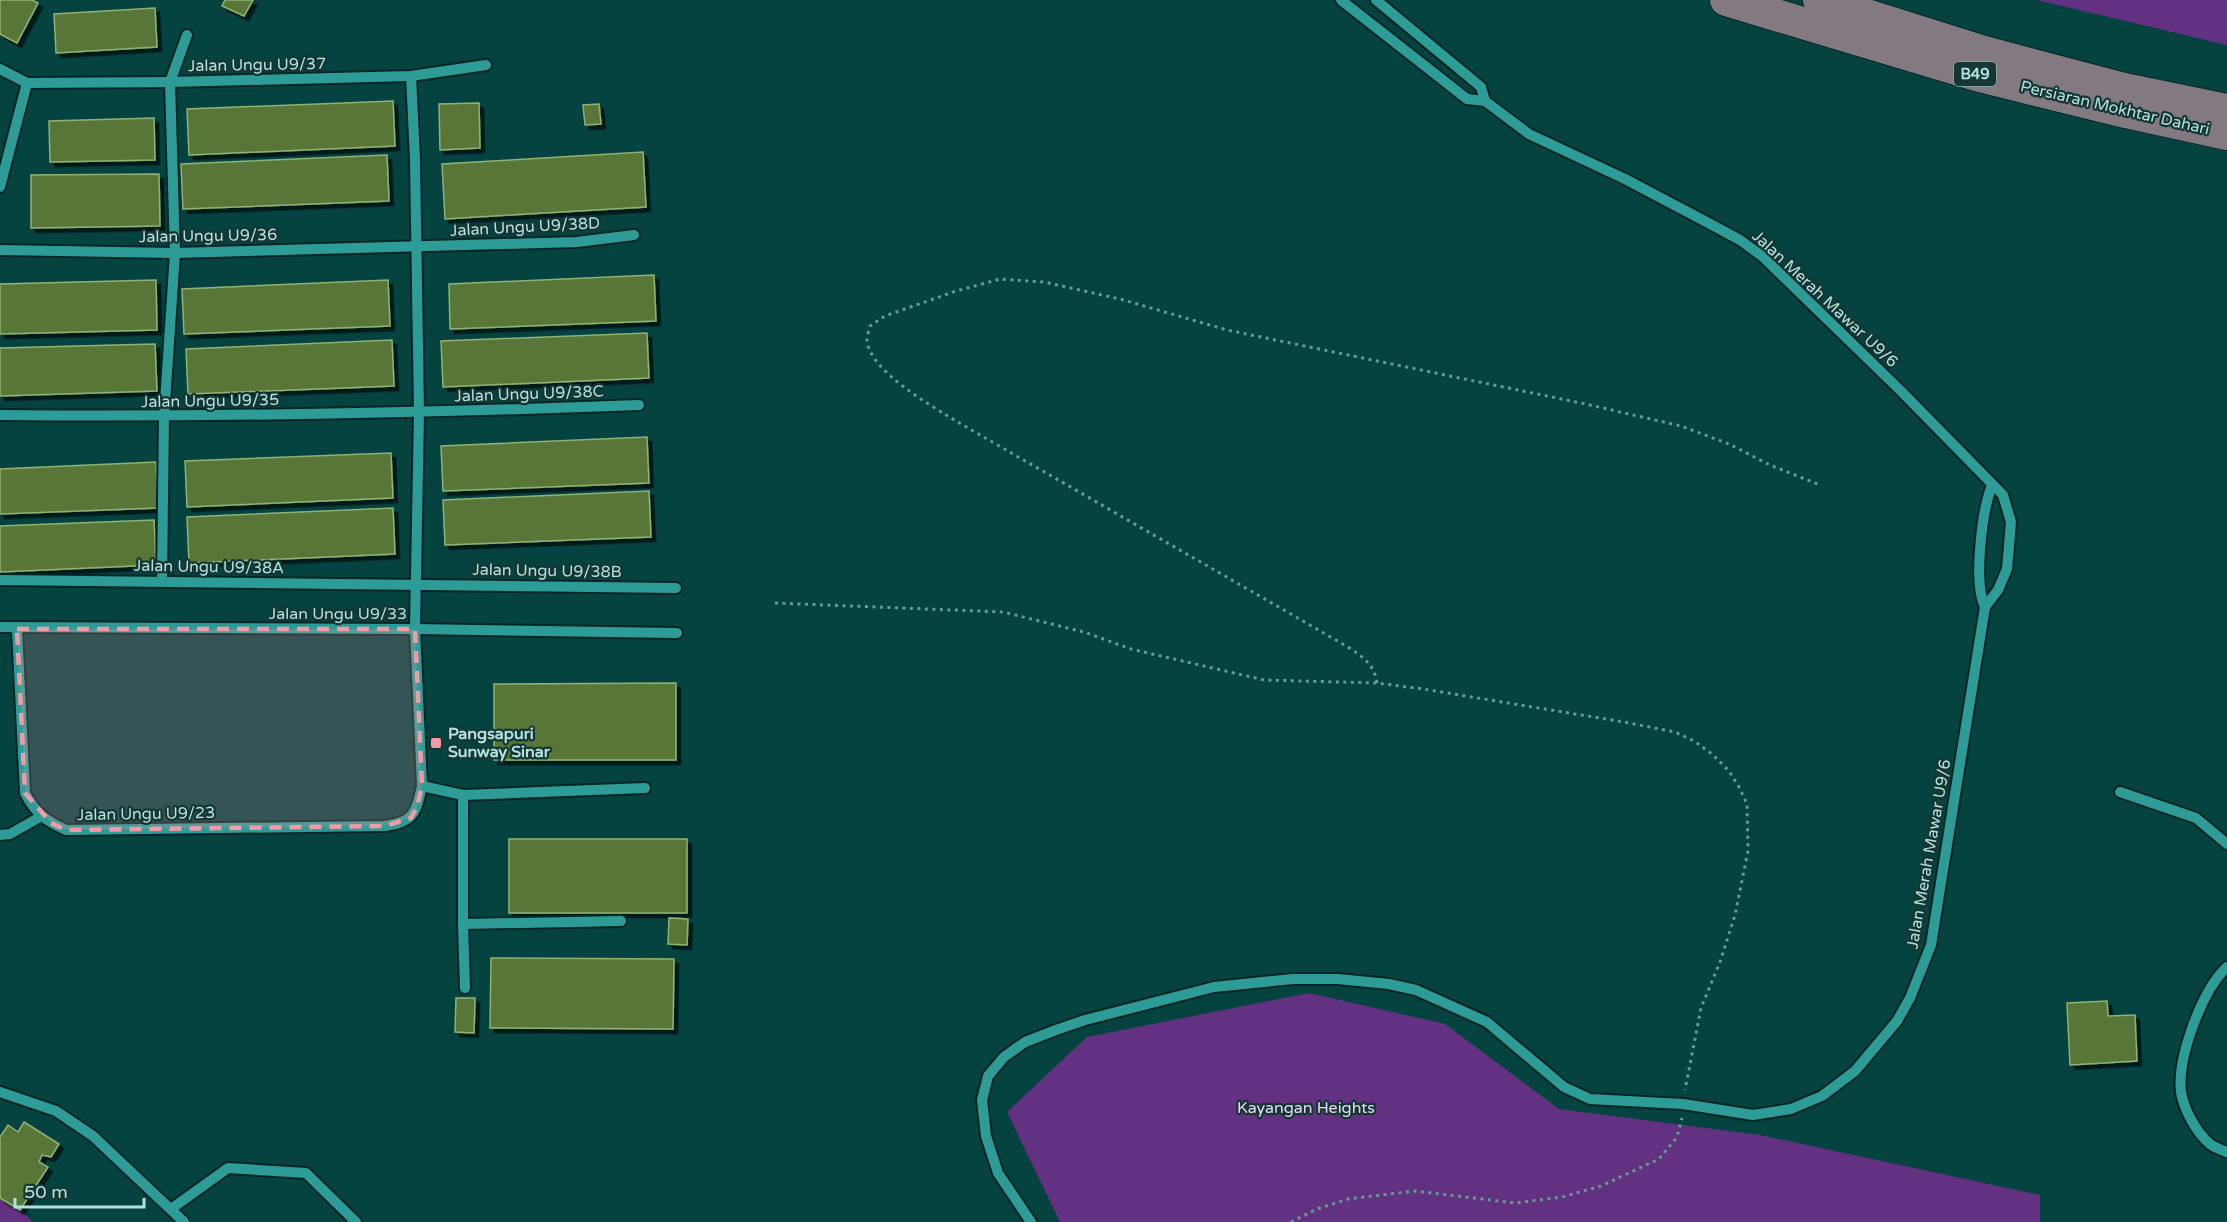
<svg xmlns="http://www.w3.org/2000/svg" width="2227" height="1222" viewBox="0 0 2227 1222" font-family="'Varela Round',sans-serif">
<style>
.green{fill:#633182}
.building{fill:#587638;stroke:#91b271;stroke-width:1.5;filter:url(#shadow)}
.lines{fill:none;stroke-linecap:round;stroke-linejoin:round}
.minor-casing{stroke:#052725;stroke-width:14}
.major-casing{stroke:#052725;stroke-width:34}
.path{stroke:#659a97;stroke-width:3;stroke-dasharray:3 4.5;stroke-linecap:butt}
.minor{stroke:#2d9b96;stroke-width:10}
.major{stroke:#837a81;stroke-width:32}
.marked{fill:#f39aa7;fill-opacity:0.2;stroke:#f39aa7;stroke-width:4.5;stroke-dasharray:12 8;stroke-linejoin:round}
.poi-dot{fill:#f39aa7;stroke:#153634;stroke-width:2}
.labels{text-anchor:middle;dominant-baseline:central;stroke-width:4.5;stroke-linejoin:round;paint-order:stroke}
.shield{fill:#153634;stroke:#84aeaa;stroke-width:1.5}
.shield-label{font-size:15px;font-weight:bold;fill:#b3e1dd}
.street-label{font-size:16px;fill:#b3e1dd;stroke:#153634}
.poi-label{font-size:16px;font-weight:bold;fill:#b3e1dd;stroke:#153634;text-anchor:start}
.park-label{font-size:16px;fill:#e7daf1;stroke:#153634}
</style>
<defs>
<filter id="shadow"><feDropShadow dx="4.5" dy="4.5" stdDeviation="0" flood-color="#0009"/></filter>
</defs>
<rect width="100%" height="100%" fill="#054341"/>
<g class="green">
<path d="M2037,0H2227V45Z"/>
<path d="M1309,993L1445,1024L1559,1109L1760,1135L2040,1195V1222H1060L1007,1112L1087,1037Z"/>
<path d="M0,1199L24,1213L33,1222H0Z"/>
</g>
<g class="building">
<path d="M0,0H32L38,3L17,43L0,34Z"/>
<path d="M225,0H253L244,16L222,6Z"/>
<path d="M155,8L157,47L56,53L54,14Z"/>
<path d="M393,101L395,146L189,155L187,109Z"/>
<path d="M479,103L480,148L440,150L439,104Z"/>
<path d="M599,104L601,124L585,125L583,105Z"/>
<path d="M154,118L155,160L50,162L49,121Z"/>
<path d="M643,152L646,207L445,219L442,164Z"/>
<path d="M387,155L389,201L183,209L181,164Z"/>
<path d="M159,174L160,226L31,228V175Z"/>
<path d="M654,275L656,321L450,329L449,284Z"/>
<path d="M156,280L157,330L0,334V284Z"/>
<path d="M388,280L390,326L184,334L182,289Z"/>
<path d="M647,333L649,378L443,387L441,341Z"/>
<path d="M392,340L394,386L188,394L186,349Z"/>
<path d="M155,344L157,391L0,396V348Z"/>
<path d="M647,437L649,483L443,491L441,446Z"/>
<path d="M391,453L393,498L187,507L185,461Z"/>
<path d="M156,462L158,508L0,514V469Z"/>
<path d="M649,491L651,537L445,545L443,500Z"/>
<path d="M393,508L395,554L189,563L187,517Z"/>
<path d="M154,520L156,565L0,572V526Z"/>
<path d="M676,683V760H494V684Z"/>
<rect x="509" y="839" width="178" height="74"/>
<path d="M669,918L688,919L687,945L668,944Z"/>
<path d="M491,958L674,959L673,1029L490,1028Z"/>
<path d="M456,998H475L474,1033L455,1032Z"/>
<path d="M2107,1001L2108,1016L2135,1015L2137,1061L2070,1065L2067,1003Z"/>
<path d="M24,1122L59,1144L51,1157L42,1155L39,1162L48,1167L20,1210L0,1198V1137L8,1125L18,1132Z"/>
</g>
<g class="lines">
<defs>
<g id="minor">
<path d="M1376,0L1481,87L1485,101"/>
<path d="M0,69L27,83L170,82L411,76L486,65"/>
<path d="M411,76L415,159L419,413L415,629L422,786L463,795V924L465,988"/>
<path d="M0,187L27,83"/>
<path d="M0,250L175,253L577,242L634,235"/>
<path d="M0,415C213,417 426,413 639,405"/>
<path d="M0,580L676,588"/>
<path d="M162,581L164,417L175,253L170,82L187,35"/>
<path d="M1985,607C1973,582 1982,511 1992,485"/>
<path d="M0,627L415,629L677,633"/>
<path d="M17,629L25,793C35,813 46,821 66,830L385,826C414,822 416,813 422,786"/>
<path d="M2120,792L2196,818L2227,844"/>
<path d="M463,795L645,788"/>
<path d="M0,835L10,834L40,817"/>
<path d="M463,924L621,921"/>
<path d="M2227,967C2202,990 2177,1058 2181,1092C2184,1110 2196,1132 2210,1144C2215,1148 2222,1150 2227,1152"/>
<path d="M0,1092L56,1111L93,1136L184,1222"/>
<path d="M171,1209L228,1168L306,1173L356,1222"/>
<path d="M1031,1222L998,1173L986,1136L982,1100L988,1076L1004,1057L1025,1042L1056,1030L1085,1020L1214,987L1293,979H1338L1389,984L1416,990L1487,1022L1564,1087L1590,1099L1683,1104L1753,1115L1791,1109L1822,1096L1855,1071L1897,1021L1910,998L1931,945L1985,607L1998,590L2007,569L2011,522L2003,495L1901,391L1762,256L1740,240L1699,218L1625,179L1529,134L1485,101L1467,99L1341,0"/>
</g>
<g id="major">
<path d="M1726,0L1976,75L2117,110L2227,134"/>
<path d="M1819,0L1984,52L2124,89L2227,110"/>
</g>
</defs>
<use href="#minor" class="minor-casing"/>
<use href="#major" class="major-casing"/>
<g class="path">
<path d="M775,603L1003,612L1084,632L1131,649L1264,680L1377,683L1423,689L1624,722L1675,732L1694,741L1712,754L1729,771L1739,787L1747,804L1748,851L1735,915L1720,962L1701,1008L1685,1090"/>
<path d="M1377,683C1374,664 1364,658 1348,647L956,421C932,406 869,371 867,340C867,336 869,330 870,326L885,316L953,292L1000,279L1044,282L1120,299L1227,330L1581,403L1681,426L1729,444L1770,465L1820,485"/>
<path d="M1291,1222L1317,1209L1348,1199L1415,1191L1515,1203L1562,1197L1601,1186L1659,1159L1677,1137L1682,1118"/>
</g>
<use href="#minor" class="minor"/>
<use href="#major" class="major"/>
</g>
<path class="marked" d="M17,629H415L422,786L417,807L411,818L385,826L66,830L51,823L25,793Z"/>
<rect class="poi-dot" x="430" y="737" width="12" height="12" rx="3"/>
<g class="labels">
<rect class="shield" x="1954" y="62" width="42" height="24" rx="4.5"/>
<g class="shield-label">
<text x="1975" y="74">B49</text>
</g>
<g class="street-label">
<text transform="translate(257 65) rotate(-1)">Jalan Ungu U9/37</text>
<text transform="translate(2115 108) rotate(13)">Persiaran Mokhtar Dahari</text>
<text transform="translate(525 227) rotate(-3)">Jalan Ungu U9/38D</text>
<text transform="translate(208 236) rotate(-1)">Jalan Ungu U9/36</text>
<text transform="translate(1825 299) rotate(43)">Jalan Merah Mawar U9/6</text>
<text transform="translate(529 394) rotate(-2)">Jalan Ungu U9/38C</text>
<text transform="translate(210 401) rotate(-1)">Jalan Ungu U9/35</text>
<text transform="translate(209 567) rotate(1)">Jalan Ungu U9/38A</text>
<text transform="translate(547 571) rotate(1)">Jalan Ungu U9/38B</text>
<text x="338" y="614">Jalan Ungu U9/33</text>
<text transform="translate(146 814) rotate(-1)">Jalan Ungu U9/23</text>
<text transform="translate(1929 854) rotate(-80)">Jalan Merah Mawar U9/6</text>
</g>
<g class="poi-label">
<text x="448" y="734">Pangsapuri<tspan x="448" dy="18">Sunway Sinar</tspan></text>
</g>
<g class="park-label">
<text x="1306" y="1108">Kayangan Heights</text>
</g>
</g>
<path d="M15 1198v9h129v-9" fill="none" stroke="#b3e1dd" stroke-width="3"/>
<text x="24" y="1198" font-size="18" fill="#b3e1dd" stroke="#153634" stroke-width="4.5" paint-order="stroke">50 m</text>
</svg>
